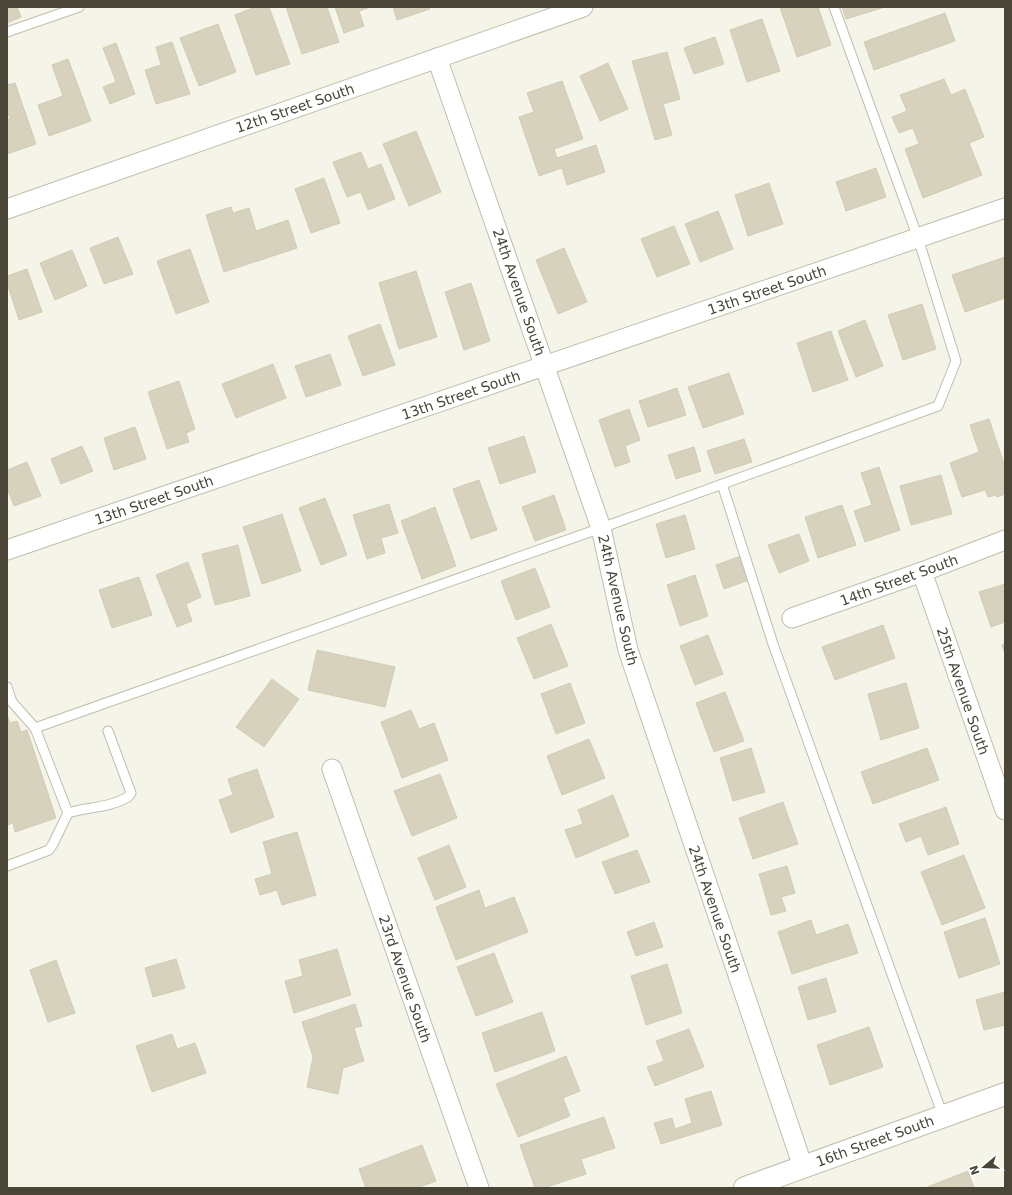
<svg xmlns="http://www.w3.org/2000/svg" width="1012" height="1195" viewBox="0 0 1012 1195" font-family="'DejaVu Sans',sans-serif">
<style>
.building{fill:#d7d2be;stroke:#d2ccb1}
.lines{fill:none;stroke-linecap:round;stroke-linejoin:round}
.service-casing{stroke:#c0beab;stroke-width:11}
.minor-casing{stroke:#c0beab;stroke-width:21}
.tertiary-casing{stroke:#c0beab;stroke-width:24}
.service{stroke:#fff;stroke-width:9}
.minor{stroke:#fff;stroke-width:19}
.tertiary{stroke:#fff;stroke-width:22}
.labels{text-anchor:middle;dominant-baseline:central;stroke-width:3;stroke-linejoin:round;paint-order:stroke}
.street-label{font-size:14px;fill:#494637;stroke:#fff}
</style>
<rect width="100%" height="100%" fill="#f5f4e9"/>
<g class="building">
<path d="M7,7H17L21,17L7,23Z"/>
<path d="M255,7H269L290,64L256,75L235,15Z"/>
<path d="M286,7H327L339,42L302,54Z"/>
<path d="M335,7H371L359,11L364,26L344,33Z"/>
<path d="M393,7H429L430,9L397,20Z"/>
<path d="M780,7H818L831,45L797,57Z"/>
<path d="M842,7H885L846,19Z"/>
<path d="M945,13L955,41L874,70L864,42Z"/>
<path d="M762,19L780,71L747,82L730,30Z"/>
<path d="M218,24L236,72L199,86L180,38Z"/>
<path d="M715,37L724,64L694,74L684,48Z"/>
<path d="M172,42L190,94L156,104L145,70L161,65L156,47Z"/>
<path d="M116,43L135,94L110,104L103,87L116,82L103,48Z"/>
<path d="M667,52L680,99L663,104L672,135L655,140L632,61Z"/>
<path d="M68,59L91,121L49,136L38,105L63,96L52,65Z"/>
<path d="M608,63L628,109L600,121L580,76Z"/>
<path d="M944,79L951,95L965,89L984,137L969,143L982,175L923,198L905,149L919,144L913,128L899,133L892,117L907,111L900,95Z"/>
<path d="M562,81L583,139L554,149L557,158L596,145L605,172L567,185L562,168L539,176L519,117L534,112L527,93Z"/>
<path d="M15,83L36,144L7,154V119H10L7,110V85Z"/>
<path d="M416,131L441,192L409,206L383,144Z"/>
<path d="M361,152L368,169L381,164L395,199L368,210L361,192L347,197L333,162Z"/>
<path d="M876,168L886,197L846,211L836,182Z"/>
<path d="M324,178L340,223L311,233L295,189Z"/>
<path d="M769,183L783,224L748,236L735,195Z"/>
<path d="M231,207L233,213L249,208L256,231L288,220L297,248L224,272L206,215Z"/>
<path d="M718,211L733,249L700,262L685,224Z"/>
<path d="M674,226L690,264L657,277L641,239Z"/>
<path d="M118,237L133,274L104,284L90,248Z"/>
<path d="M564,248L587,302L558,314L536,260Z"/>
<path d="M190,249L209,302L176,314L157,261Z"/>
<path d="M72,250L87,286L55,300L40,263Z"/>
<path d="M1005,257V298L965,312L952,275Z"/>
<path d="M27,269L42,312L19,320L7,283V276Z"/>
<path d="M416,271L437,337L399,349L379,283Z"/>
<path d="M471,283L490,341L464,350L445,292Z"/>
<path d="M922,304L936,349L903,360L888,315Z"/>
<path d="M865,320L883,366L856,377L838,331Z"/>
<path d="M380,324L395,365L363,376L348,336Z"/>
<path d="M831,331L848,380L813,392L797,343Z"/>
<path d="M330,354L341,385L306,397L295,366Z"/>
<path d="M273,364L286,398L236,418L222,384Z"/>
<path d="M729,373L744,414L703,428L688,387Z"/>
<path d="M179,381L195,429L186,433L189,442L167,449L148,392Z"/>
<path d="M677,388L686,415L648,427L639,401Z"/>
<path d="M629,409L640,440L625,446L630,462L615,467L599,420Z"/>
<path d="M989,419L1005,467V494L997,497L996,495L988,497L985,490L962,497L950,463L979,452L970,425Z"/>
<path d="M135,427L146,459L114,470L104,438Z"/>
<path d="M524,436L536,472L500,484L488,448Z"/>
<path d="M744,439L752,462L715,474L707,451Z"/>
<path d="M82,446L93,471L61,484L51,459Z"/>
<path d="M694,447L701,471L676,479L668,455Z"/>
<path d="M27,462L41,496L14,506L7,488V470Z"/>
<path d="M879,467L900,530L865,542L854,511L872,505L861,473Z"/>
<path d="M941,475L952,514L911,525L900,486Z"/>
<path d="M479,480L497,530L471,539L453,489Z"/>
<path d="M554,495L566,530L535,541L522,507Z"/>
<path d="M325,498L347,555L321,565L299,508Z"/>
<path d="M389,504L398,533L381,538L385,553L367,559L353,515Z"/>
<path d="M842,505L856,545L818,558L805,517Z"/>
<path d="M435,507L456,566L422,579L401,521Z"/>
<path d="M282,514L301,571L262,584L243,527Z"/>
<path d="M685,515L695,549L666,558L656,524Z"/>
<path d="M799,534L809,561L779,573L768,545Z"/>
<path d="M238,545L250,596L215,605L202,554Z"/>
<path d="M741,556L749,580L724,589L716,565Z"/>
<path d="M188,562L201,597L186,604L192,621L177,627L156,575Z"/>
<path d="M535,568L550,607L516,620L501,581Z"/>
<path d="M695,575L708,616L680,626L667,585Z"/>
<path d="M139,577L152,615L112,628L99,590Z"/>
<path d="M1005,584V622L991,627L979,592Z"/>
<path d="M551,624L568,666L534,679L517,638Z"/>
<path d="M883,625L895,658L835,680L822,647Z"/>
<path d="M708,635L723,674L695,685L680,646Z"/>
<path d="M1005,644V654L1002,645Z"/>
<path d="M317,650L395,667L385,707L308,690Z"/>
<path d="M272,679L299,699L264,747L236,727Z"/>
<path d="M570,683L585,723L556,734L541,694Z"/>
<path d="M906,683L919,728L881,740L868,694Z"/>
<path d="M725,692L744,741L714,752L696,703Z"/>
<path d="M411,710L419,729L434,723L448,760L402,778L381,722Z"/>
<path d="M7,715L10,723L17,721L21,732L27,730L56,818L15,832L13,823L7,825Z"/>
<path d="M589,739L605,778L562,795L547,756Z"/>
<path d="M751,748L765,792L733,801L720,758Z"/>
<path d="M927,748L939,780L873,804L861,772Z"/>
<path d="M257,769L274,817L231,833L219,800L233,795L228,779Z"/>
<path d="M440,774L457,818L412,836L394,791Z"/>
<path d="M613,795L629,836L576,858L565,830L583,824L578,810Z"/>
<path d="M783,802L798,844L753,859L739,818Z"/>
<path d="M946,807L959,844L928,855L921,836L906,842L899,824Z"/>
<path d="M297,832L316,895L282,905L277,890L260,895L255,879L272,874L263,842Z"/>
<path d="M449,845L466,887L435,900L418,858Z"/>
<path d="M637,850L650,882L615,894L602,862Z"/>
<path d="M964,855L985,908L942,925L921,872Z"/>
<path d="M787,866L795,893L781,897L786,911L771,915L759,874Z"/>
<path d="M479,890L485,908L514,897L528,932L456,960L436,907Z"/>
<path d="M985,918L1000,964L959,978L944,932Z"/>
<path d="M811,920L816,935L848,924L858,953L792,974L778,932Z"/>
<path d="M654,922L663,947L636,956L627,932Z"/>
<path d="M337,949L351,995L294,1013L285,981L303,976L299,960Z"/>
<path d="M494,953L513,1002L476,1016L457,967Z"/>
<path d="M176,959L185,988L153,997L145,968Z"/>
<path d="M56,960L75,1013L48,1022L30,970Z"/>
<path d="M667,964L682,1013L646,1025L631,976Z"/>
<path d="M826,978L836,1012L808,1020L798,987Z"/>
<path d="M1005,992V1025L984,1030L976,1000Z"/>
<path d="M355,1004L362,1026L354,1028L364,1061L343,1068L338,1094L307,1087L313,1057L302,1022Z"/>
<path d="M542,1012L555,1051L495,1072L482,1033Z"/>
<path d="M869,1027L883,1067L830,1085L817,1045Z"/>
<path d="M689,1029L704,1067L655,1086L647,1067L664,1061L656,1041Z"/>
<path d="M172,1034L177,1049L195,1043L206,1073L152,1092L136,1046Z"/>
<path d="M566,1056L580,1091L563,1098L570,1116L518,1137L496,1084Z"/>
<path d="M711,1091L722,1125L661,1144L654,1123L672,1118L675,1129L692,1123L685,1099Z"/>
<path d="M604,1117L615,1148L581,1159L586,1174L544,1188H535L520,1145Z"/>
<path d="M422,1145L436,1181L417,1188H366L359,1169Z"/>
<path d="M968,1171L974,1188H925Z"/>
</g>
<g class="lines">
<defs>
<g id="service">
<path d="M7,32L79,7"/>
<path d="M722,484L773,644L943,1116"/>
<path d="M7,687L12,702L35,728L601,528L938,406L956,361L918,238L834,7"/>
<path d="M35,728L68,813"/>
<path d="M7,866L49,850L53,844L68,813C89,806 107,809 128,797L131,793L108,731"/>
</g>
<g id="minor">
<path d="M437,58L601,528L628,650L803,1167"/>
<path d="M7,209L583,7"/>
<path d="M7,550L1005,208"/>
<path d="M922,572L1005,810"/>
<path d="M792,618L922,572L1005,540"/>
<path d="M332,769L479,1188"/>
</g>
<path id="tertiary" d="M745,1188L1005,1094"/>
</defs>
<use href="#service" class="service-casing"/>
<use href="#minor" class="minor-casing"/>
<use href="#tertiary" class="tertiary-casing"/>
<use href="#service" class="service"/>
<use href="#minor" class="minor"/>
<use href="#tertiary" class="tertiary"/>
</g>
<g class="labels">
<g class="street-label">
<text transform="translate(295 108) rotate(-19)">12th Street South</text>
<text transform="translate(767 290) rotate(-19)">13th Street South</text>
<text transform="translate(519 292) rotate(71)">24th Avenue South</text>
<text transform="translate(461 395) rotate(-19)">13th Street South</text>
<text transform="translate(154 500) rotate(-19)">13th Street South</text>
<text transform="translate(899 580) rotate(-20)">14th Street South</text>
<text transform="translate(618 600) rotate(77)">24th Avenue South</text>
<text transform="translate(963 691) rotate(71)">25th Avenue South</text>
<text transform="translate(715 909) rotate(71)">24th Avenue South</text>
<text transform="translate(405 979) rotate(71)">23rd Avenue South</text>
<text transform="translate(875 1141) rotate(-20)">16th Street South</text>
</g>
</g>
<rect width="1012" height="1195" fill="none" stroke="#494637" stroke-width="16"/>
<g transform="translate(984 1167) rotate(251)" stroke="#ffffff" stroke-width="3" paint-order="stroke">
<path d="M0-3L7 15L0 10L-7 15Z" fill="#494637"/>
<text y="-6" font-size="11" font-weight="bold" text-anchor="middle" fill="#494637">N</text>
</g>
</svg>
